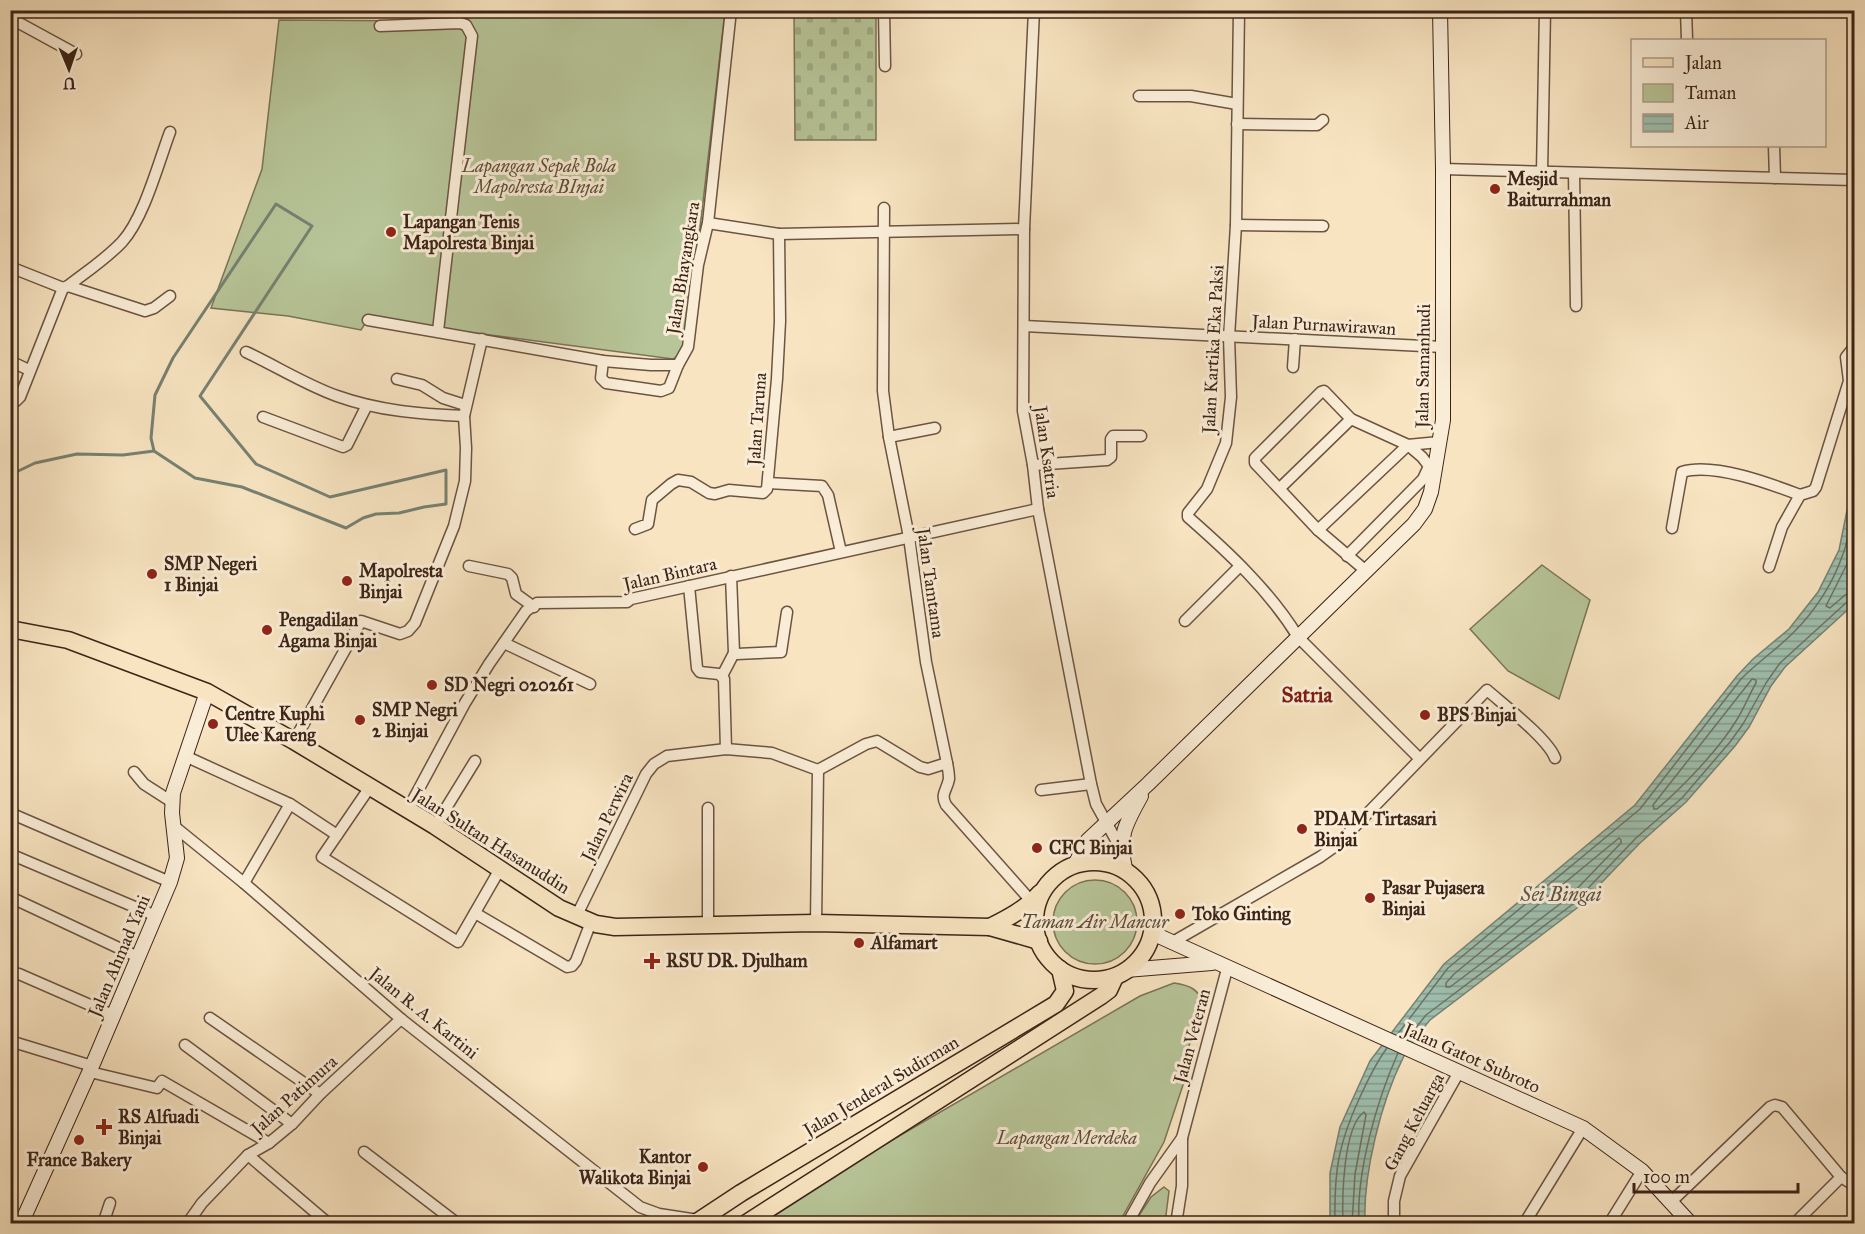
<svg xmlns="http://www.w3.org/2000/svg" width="1865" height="1234" viewBox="0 0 1865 1234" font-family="'IM FELL Great Primer',serif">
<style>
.green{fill:#b7c598;stroke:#7a7458;stroke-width:1.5}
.cemetery{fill:url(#cemetery-stones);stroke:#7a7458;stroke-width:1.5}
.water{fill:url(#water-rules);stroke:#778172;stroke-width:1.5}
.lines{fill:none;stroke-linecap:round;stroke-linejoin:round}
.shore{stroke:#6e7262;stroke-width:1.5}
.stream{stroke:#778172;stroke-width:3}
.street-casing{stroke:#6c5442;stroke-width:13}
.secondary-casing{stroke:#3d2417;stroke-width:16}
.primary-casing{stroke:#3d2417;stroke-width:19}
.street{stroke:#faedd7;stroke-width:10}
.secondary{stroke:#faedd7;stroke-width:14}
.primary{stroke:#f8e4c1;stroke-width:16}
.poi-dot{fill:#8f2418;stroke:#faedd7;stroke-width:2}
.labels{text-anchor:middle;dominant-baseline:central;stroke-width:6;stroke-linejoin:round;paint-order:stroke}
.park-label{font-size:18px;font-style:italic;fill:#5c4c37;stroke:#faedd7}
.poi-label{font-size:18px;font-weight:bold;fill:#3d2417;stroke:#faedd7;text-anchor:start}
.street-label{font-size:18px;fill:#3d2417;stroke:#faedd7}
.water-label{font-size:20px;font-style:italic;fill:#5a5244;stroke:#faedd7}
.quarter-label{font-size:21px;font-weight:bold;fill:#7a1f14;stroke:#faedd7}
</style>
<defs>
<pattern id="cemetery-stones" width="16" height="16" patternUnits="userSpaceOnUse" patternTransform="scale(1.5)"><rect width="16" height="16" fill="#b7c598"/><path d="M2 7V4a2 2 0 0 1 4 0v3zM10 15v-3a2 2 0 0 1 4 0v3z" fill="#9ea982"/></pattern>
<pattern id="water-rules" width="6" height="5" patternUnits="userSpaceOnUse" patternTransform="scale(1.5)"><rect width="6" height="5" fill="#9ebfae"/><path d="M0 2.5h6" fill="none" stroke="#829b8d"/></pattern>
</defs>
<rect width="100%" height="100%" fill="#f8e4c1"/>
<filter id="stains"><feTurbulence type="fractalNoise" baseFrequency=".00333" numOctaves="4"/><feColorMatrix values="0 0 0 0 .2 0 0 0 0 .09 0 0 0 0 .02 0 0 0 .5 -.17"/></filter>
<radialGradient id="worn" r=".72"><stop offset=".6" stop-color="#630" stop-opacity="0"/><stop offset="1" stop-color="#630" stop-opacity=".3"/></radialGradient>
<g class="green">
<path d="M725,11L686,350L673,359L368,319L361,330L288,316L211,308L262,169L279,20L431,21L468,18L482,13Z"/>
<path d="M1542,565L1590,600L1559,699L1508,671L1470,629Z"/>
<circle cx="1095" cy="922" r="42"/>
<path d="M1174,983C1188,985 1201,989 1202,1005L1188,1049L1189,1067L1164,1142L1119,1223L760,1224L863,1157L1140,996Z"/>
<path d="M1164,1187L1169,1191L1165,1223H1134L1151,1197Z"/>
</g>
<path class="cemetery" d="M794,11H876V140H795Z"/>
<path class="water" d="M1854,476V604L1785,667L1771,686L1749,727L1735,746L1686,802L1640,843L1577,908L1430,1020C1420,1032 1410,1044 1403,1058C1381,1102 1363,1174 1365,1223L1330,1224V1173L1340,1127L1370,1061L1444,964L1635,805L1737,676L1753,659L1789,629L1818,592L1839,550Z"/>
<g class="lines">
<g class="shore">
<path d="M1854,542L1851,556L1826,606L1830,608L1845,595L1854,592"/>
<path d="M1752,679L1756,680V683C1749,695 1744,709 1736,721C1719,749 1683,787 1657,809H1654L1653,805Z"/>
<path d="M1619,838L1621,840V843L1568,898L1458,981L1450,987H1446V983L1454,974Z"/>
<path d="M1397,1035L1448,968L1640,809L1741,679C1758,662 1777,649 1793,633C1815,611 1833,583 1843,554C1850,537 1850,517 1854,499"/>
<path d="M1407,1039L1426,1015L1573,904L1636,838L1682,798L1730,742L1743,724L1766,683L1780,663L1848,601L1854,600"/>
<path d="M1335,1224C1334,1172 1338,1144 1360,1097C1368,1080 1375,1064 1387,1048"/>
<path d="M1343,1224C1342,1198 1343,1127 1364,1112L1366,1115L1355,1174L1352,1224"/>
<path d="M1359,1224C1356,1172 1377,1100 1398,1053"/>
</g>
<g class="stream">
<path d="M276,204L312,226L200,396L256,464L330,497L446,470V504L424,507L399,513L376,514L363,518L346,528L242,487L195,478L154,451L151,438L155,395L173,358Z"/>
<path d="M10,475L35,463L77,454L123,455L154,451"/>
</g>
<defs>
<g id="street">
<path d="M884,10L885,66"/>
<path d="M1034,10L1024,229L1023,411L1033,465L1038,509L1091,784L1096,804L1121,849"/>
<path d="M1239,10L1236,225L1229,337L1231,397L1226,443L1207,489L1188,513V517C1228,552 1270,591 1298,637L1419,758"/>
<path d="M1686,10L1687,40"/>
<path d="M10,18L76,54"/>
<path d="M380,26L460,23L466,25L472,36L438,331"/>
<path d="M1139,96H1191L1237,104"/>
<path d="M1237,124L1312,125H1317L1323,120"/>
<path d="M1774,146L1775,178"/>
<path d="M1443,169L1854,180"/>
<path d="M1542,172L1545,10"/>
<path d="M1574,173L1576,306"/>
<path d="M884,208L883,391L889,437L909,537L926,662L947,763C948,768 949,774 949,779C947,790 940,794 946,805L1032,902"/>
<path d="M708,223L779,234L1024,229"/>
<path d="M1236,225L1323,226"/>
<path d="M10,267L63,288"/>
<path d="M68,286L145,311L154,308L170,296"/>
<path d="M368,320L603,361L651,365H678L688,347L698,265L708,223L731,10"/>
<path d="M1024,326L1443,347"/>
<path d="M246,352C276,366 306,385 337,396C379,411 421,414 464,416"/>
<path d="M10,361L29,370"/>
<path d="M603,361L601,378L606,383L661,391L669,388L678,365"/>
<path d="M1293,367L1295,339"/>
<path d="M397,379L422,385L443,398L465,405"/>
<path d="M10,400L16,401L20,397L63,288L68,286C86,272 106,259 122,242C144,218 158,164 170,132"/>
<path d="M263,417L343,447L347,445L367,405"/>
<path d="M889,437L935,428"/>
<path d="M1033,465L1107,460L1111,457V439L1113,436H1141"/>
<path d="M768,483L822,486L828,495L841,552"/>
<path d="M1280,488L1351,419"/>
<path d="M1672,528L1682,472C1713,462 1771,484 1800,495"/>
<path d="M635,529L648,524L652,500L671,484L678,480L691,482L709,493L715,494L729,490L763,493L767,489L777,379L780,321L779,234"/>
<path d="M1318,530L1408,445L1422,457L1429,466L1423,479L1347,556"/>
<path d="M469,566L508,574L512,578L516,594L534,607"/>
<path d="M1769,567L1782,527L1800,495L1813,491L1816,487L1849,381L1846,357L1854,347"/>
<path d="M1366,571L1318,530L1255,463V458L1321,392L1324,391L1351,419L1408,445L1439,442"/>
<path d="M689,586L697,668L700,672L719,674L724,679L726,749"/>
<path d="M1185,621L1240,566"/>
<path d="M504,643L590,684"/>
<path d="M734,653L737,654L781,652L787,612"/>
<path d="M722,676L734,653L731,576"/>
<path d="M294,741L361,621L400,634L408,631L415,623L454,526L465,481L466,448L464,416L482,339"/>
<path d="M185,756L290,804L337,835"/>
<path d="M818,770L866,744L877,741L920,767L928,769L947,763"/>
<path d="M134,772L144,784L172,802"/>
<path d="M370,787L322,857L458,942L500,869"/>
<path d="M1041,790L1091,784"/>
<path d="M407,811L465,703L489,664L526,611L537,603L627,602L631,599L1038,509"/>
<path d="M10,813L170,882"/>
<path d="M435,826L475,761"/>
<path d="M175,827L244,883L401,1019L640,1207L659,1214L724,1224"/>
<path d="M10,854L156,916"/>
<path d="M244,883L290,804"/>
<path d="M10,897L138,957"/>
<path d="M475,913L567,967L572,966L576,961L591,922"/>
<path d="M576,917L646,774L654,764L667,756L726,749L772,753L818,770L816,923"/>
<path d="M708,924V808"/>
<path d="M1171,943L1320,857L1337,845L1487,690C1504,705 1548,739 1555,758"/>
<path d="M10,973L19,974L113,1015"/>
<path d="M210,1018L320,1094"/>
<path d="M10,1041L92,1066"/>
<path d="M185,1045L292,1124"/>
<path d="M90,1072L157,1088L162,1081L269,1143"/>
<path d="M364,1152L458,1224"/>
<path d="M248,1155L329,1224"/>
<path d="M1841,1177L1849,1182L1854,1180"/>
<path d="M1672,1201L1770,1107L1775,1105L1782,1107L1841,1177L1794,1224"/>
<path d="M103,1224L110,1203"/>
<path d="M187,1224L202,1203L248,1155L269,1143L292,1124L320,1094L401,1019"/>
<path d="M1127,1224L1150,1183L1182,1138"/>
<path d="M1176,1224L1182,1186V1138L1227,969"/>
<path d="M1394,1224V1201L1400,1176L1459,1072"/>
<path d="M1524,1224L1583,1128"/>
<path d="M1609,1224L1642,1171"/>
</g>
<g id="secondary">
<path d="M1074,866L1088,840L1148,784L1414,524L1425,509L1431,492L1443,420V169L1440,10"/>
<path d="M1125,869C1118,836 1125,825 1141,796"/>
<path d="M1152,933L1583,1128L1642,1171L1691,1224"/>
<path d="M1126,970L1212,963"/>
<path d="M21,1224L92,1066L170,882L177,858L172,813L173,793L207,692"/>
</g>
<g id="primary">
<path d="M10,629L68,640L207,692L294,741L435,826L559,908L596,924L615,927L816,923L990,927L1039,941"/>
<circle cx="1094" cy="921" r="59"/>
<path d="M990,927C1008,918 1027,908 1040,893"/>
<path d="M694,1224L741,1193L1056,1004L1065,991L1060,969"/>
<path d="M745,1224L1101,996L1109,990L1115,977"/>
</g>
</defs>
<use href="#street" class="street-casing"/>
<use href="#secondary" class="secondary-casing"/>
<use href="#primary" class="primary-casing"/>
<use href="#street" class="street"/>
<use href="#secondary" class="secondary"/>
<use href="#primary" class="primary"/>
</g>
<g class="poi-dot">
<circle cx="1495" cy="189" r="6"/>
<circle cx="391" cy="232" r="6"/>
<circle cx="152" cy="574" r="6"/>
<circle cx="347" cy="581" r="6"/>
<circle cx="267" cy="630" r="6"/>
<circle cx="432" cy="685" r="6"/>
<circle cx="1425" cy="715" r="6"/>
<circle cx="360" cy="720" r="6"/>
<circle cx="213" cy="724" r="6"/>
<circle cx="1302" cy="829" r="6"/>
<circle cx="1037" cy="848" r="6"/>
<circle cx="1370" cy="898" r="6"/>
<circle cx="1180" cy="914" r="6"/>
<circle cx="859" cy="943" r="6"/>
<path d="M649 952h6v6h6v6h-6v6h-6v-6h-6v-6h6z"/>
<path d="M101 1118h6v6h6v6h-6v6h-6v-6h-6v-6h6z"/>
<circle cx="79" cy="1140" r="6"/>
<circle cx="703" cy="1167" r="6"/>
</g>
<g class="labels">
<g class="park-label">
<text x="539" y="166">Lapangan Sepak Bola<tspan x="539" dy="21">Mapolresta BInjai</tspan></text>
<text x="1095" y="922">Taman Air Mancur</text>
<text x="1067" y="1138">Lapangan Merdeka</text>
</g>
<g class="poi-label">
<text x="1507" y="179">Mesjid<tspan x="1507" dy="21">Baiturrahman</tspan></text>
<text x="403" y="222">Lapangan Tenis<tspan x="403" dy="21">Mapolresta Binjai</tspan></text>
<text x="164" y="564">SMP Negeri<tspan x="164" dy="21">1 Binjai</tspan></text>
<text x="359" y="571">Mapolresta<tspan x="359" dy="21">Binjai</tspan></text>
<text x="279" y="620">Pengadilan<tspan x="279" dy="21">Agama Binjai</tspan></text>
<text x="444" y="685">SD Negri 020261</text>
<text x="372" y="710">SMP Negri<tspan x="372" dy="21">2 Binjai</tspan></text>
<text x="225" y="714">Centre Kuphi<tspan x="225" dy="21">Ulee Kareng</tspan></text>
<text x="1437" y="715">BPS Binjai</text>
<text x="1314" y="819">PDAM Tirtasari<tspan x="1314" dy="21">Binjai</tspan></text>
<text x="1049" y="848">CFC Binjai</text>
<text x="1382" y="888">Pasar Pujasera<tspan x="1382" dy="21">Binjai</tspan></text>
<text x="1192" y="914">Toko Ginting</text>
<text x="871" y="943">Alfamart</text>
<text x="666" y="961">RSU DR. Djulham</text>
<text x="118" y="1117">RS Alfuadi<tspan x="118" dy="21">Binjai</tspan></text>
<text x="691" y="1157" text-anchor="end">Kantor<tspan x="691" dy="21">Walikota Binjai</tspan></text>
<text x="79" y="1160" text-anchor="middle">France Bakery</text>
</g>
<g class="street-label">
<text transform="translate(683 268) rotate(-81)">Jalan Bhayangkara</text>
<text transform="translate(1324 325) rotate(3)">Jalan Purnawirawan</text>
<text transform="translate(1213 349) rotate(-87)">Jalan Kartika Eka Paksi</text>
<text transform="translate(1423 366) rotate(-89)">Jalan Samanhudi</text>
<text transform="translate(757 419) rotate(-86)">Jalan Taruna</text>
<text transform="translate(1047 452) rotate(82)">Jalan Ksatria</text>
<text transform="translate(670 574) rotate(-13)">Jalan Bintara</text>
<text transform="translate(931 583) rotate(82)">Jalan Tamtama</text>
<text transform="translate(607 817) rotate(-64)">Jalan Perwira</text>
<text transform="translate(491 841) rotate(32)">Jalan Sultan Hasanuddin</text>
<text transform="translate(119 956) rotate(-67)">Jalan Ahmad Yani</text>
<text transform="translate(424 1013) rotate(39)">Jalan R. A. Kartini</text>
<text transform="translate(1192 1036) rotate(-75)">Jalan Veteran</text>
<text transform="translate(1472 1058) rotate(24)">Jalan Gatot Subroto</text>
<text transform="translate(881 1086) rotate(-31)">Jalan Jenderal Sudirman</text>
<text transform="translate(294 1095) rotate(-42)">Jalan Patimura</text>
<text transform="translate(1414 1122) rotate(-62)">Gang Keluarga</text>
</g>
<g class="water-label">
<text x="1561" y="894">Sei Bingai</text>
</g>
<g class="quarter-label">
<text x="1307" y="695">Satria</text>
</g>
</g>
<rect width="1865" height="1234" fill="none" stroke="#f8e4c1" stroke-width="36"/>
<rect x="12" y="12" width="1841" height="1210" fill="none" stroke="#3d2417" stroke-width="3"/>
<rect x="18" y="18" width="1829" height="1198" fill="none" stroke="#3d2417" stroke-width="1.5"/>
<rect x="1631" y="39" width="195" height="108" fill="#faedd7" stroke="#ae9d8a" stroke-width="1.5"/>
<rect x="1643" y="58" width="30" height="9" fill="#f8e4c1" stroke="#ae9d8a" stroke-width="1.5"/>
<text x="1685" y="69" font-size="18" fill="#3d2417">Jalan</text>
<rect x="1643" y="84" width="30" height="18" fill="#b7c598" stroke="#ae9d8a" stroke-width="1.5"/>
<text x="1685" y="99" font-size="18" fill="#3d2417">Taman</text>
<rect x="1643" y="114" width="30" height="18" fill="url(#water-rules)" stroke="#ae9d8a" stroke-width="1.5"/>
<text x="1685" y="129" font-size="18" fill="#3d2417">Air</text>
<g transform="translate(69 69) rotate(178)" stroke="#faedd7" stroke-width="4.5" paint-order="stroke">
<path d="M0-4.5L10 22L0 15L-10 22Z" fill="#3d2417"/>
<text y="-9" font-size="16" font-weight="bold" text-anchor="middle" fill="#3d2417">U</text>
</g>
<path d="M1634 1183v9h164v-9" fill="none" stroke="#3d2417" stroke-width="3"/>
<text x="1643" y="1183" font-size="18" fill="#3d2417" stroke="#faedd7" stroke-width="4.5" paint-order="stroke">100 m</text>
<rect width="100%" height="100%" filter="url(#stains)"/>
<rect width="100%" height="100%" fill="url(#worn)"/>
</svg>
